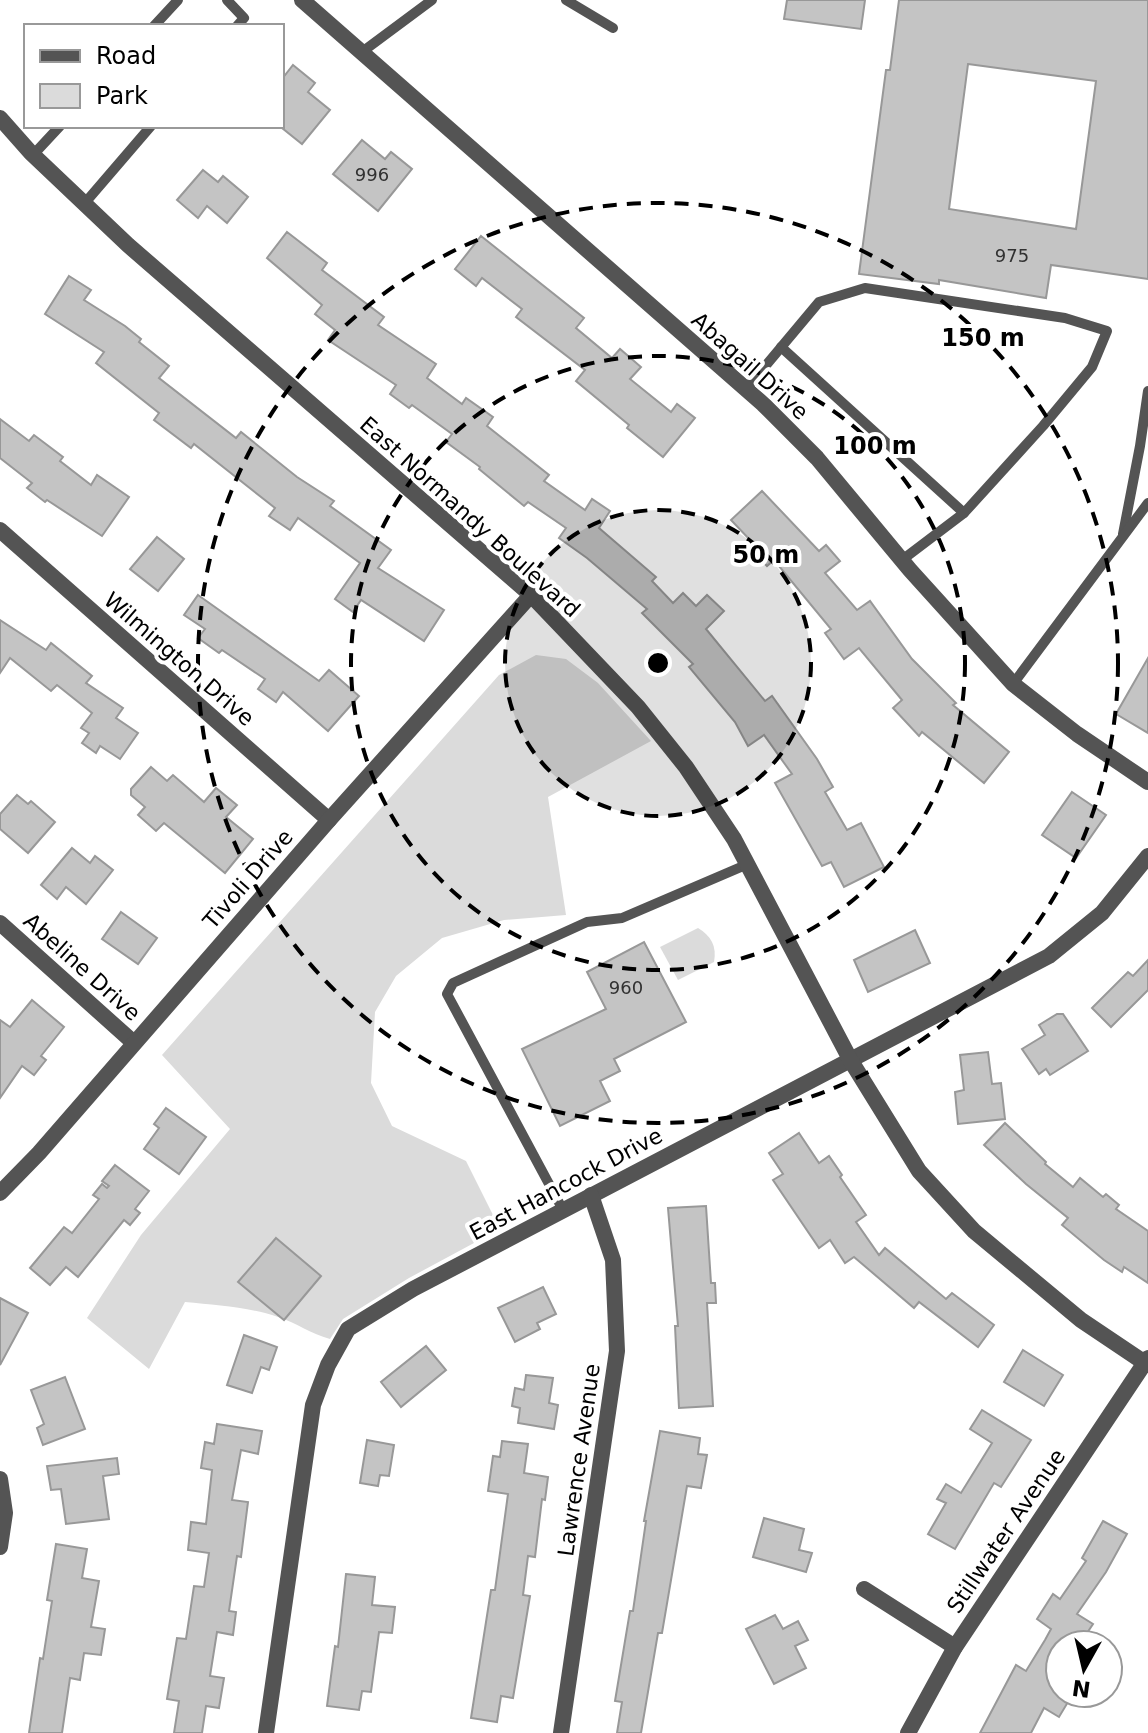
<svg xmlns="http://www.w3.org/2000/svg" width="1148" height="1733" viewBox="0 0 1148 1733" font-family="'DejaVu Sans',sans-serif">
<style>
.green{fill:#dbdbdb}
.building{fill:#c4c4c4;stroke:#989898;stroke-width:2;fill-rule:evenodd}
.lines{fill:none;stroke-linecap:round;stroke-linejoin:round}
.service{stroke:#545454;stroke-width:10}
.minor{stroke:#545454;stroke-width:16}
.tertiary{stroke:#545454;stroke-width:16}
.ring{fill:none;stroke:#000;stroke-width:4;stroke-dasharray:14 10}
.labels{text-anchor:middle;dominant-baseline:central;stroke-width:8;stroke-linejoin:round;paint-order:stroke}
.number-label{font-size:18px;fill:#313131}
.street-label{font-size:22px;fill:#000;stroke:#fff}
.centre{fill:#000;stroke:#fff;stroke-width:4}
.ring-label{font-size:24px;text-anchor:middle;font-weight:bold;fill:#000;stroke:#fff;stroke-width:8;stroke-linejoin:round;paint-order:stroke}
</style>
<rect width="100%" height="100%" fill="#fff"/>
<g class="green">
<path d="M536,655L566,659L598,683L651,741L548,797L566,915L504,920L442,938L396,976L375,1012L371,1083L392,1126L466,1161L500,1229L409,1278L343,1319L330,1339C311,1334 297,1323 278,1317C248,1307 216,1305 185,1302L149,1369L87,1318L141,1235L230,1129L162,1055L499,675Z"/>
<path d="M698,928C711,936 717,946 714,962L678,980L660,947Z"/>
</g>
<g class="building">
<path d="M787,0H865L861,29L784,19Z"/>
<path d="M899,0H1148V279L1051,265L1046,298L939,280V284L859,274L886,70H890ZM968,64L1096,81L1076,229L949,209Z"/>
<path d="M293,65L315,83L308,92L330,110L302,144L282,128V79Z"/>
<path d="M362,140L385,159L391,152L412,169L378,211L333,174Z"/>
<path d="M203,170L218,182L223,176L248,197L227,223L207,206L198,218L177,200Z"/>
<path d="M287,232L327,263L322,270L384,317L378,325L436,364L427,378L462,404L466,398L493,417L487,426L549,475L544,481L585,510L592,499L610,511L599,528L656,577L652,581L673,603L683,593L696,606L707,595L724,611L706,629L765,701L772,696L817,759L833,787L825,792L847,830L861,823L884,867L844,887L831,862L822,866L775,783L792,774L764,735L748,746L735,722L689,667L693,664L642,613L647,609L587,558L559,538L566,528L528,502L524,506L479,469L480,467L446,442L452,434L412,405L409,408L390,394L396,385L328,340L335,330L315,314L322,305L267,258Z"/>
<path d="M481,236L584,318L576,328L612,358L620,349L641,367L630,379L671,412L677,404L695,418L663,457L627,428L629,425L576,381L585,370L516,317L522,309L482,278L476,286L455,269Z"/>
<path d="M69,276L91,290L84,300L125,326L141,339L139,342L169,366L159,378L236,438L241,432L297,477L334,501L330,506L391,550L378,568L444,610L424,641L361,600L353,612L335,599L360,563L298,518L290,530L269,516L275,508L194,444L191,448L154,420L159,413L96,363L104,352L45,314Z"/>
<path d="M0,419L29,441L34,435L63,457L60,461L91,485L97,475L129,497L102,536L47,500L45,502L27,488L32,483L0,458Z"/>
<path d="M762,491L819,551L826,545L840,561L825,573L857,610L870,601L912,659L956,703L953,705L1009,752L984,783L922,732L919,736L893,708L902,700L859,648L844,659L825,633L831,629L774,560L767,566L748,546L752,542L731,520Z"/>
<path d="M157,537L184,559L158,591L130,569Z"/>
<path d="M198,595L319,681L329,670L359,696L328,731L283,692L276,702L258,689L265,679L222,650L219,653L198,638L205,629L184,615Z"/>
<path d="M0,620L46,650L51,643L92,676L86,683L123,708L116,718L138,733L120,759L100,746L96,753L82,743L89,733L81,728L92,713L57,685L51,691L10,658L0,673Z"/>
<path d="M1148,658V733L1116,714Z"/>
<path d="M151,767L167,781L173,775L204,802L216,788L237,805L226,817L253,839L225,873L164,823L156,831L138,815L145,807L131,795V789Z"/>
<path d="M1072,792L1106,815L1076,858L1042,835Z"/>
<path d="M17,795L28,804L31,801L55,822L28,853L0,829V814Z"/>
<path d="M72,848L90,863L95,856L113,870L86,904L66,887L57,899L41,885Z"/>
<path d="M121,912L157,938L138,964L102,939Z"/>
<path d="M915,930L930,963L868,992L854,960Z"/>
<path d="M644,942L686,1022L614,1059L620,1071L600,1081L610,1101L560,1126L522,1049L606,1009L587,972Z"/>
<path d="M1148,960V990L1111,1027L1092,1008L1128,972L1133,976Z"/>
<path d="M32,1000L64,1027L41,1056L46,1060L34,1075L22,1066L0,1098V1020L10,1027Z"/>
<path d="M1057,1014H1063L1088,1051L1050,1075L1046,1069L1039,1074L1022,1049L1045,1035L1039,1025Z"/>
<path d="M988,1052L992,1084L1001,1083L1005,1119L958,1124L955,1092L964,1090L960,1055Z"/>
<path d="M166,1108L206,1137L179,1174L144,1149L159,1128L154,1124Z"/>
<path d="M1005,1123L1046,1162L1045,1164L1073,1187L1080,1178L1103,1197L1106,1194L1119,1205L1116,1209L1148,1231V1283L1124,1267L1122,1272L1104,1260L1062,1225L1068,1218L1026,1184L984,1145Z"/>
<path d="M799,1133L819,1163L829,1156L842,1175L840,1177L866,1215L856,1222L879,1255L885,1248L946,1299L952,1293L994,1325L978,1347L919,1302L914,1308L854,1257L845,1263L830,1240L819,1248L773,1180L783,1174L769,1153Z"/>
<path d="M115,1165L149,1191L135,1209L140,1213L130,1225L124,1220L78,1277L66,1267L50,1285L30,1268L64,1227L72,1233L99,1199L93,1195L102,1184L107,1188L109,1186L102,1181Z"/>
<path d="M706,1206L711,1283H715L716,1303H707L713,1406L679,1408L675,1326H678L668,1208Z"/>
<path d="M276,1238L321,1276L284,1320L238,1282Z"/>
<path d="M543,1287L556,1314L537,1323L540,1329L515,1342L498,1308Z"/>
<path d="M0,1298L28,1313L0,1365Z"/>
<path d="M244,1335L277,1347L269,1370L261,1367L252,1393L227,1385Z"/>
<path d="M426,1346L446,1370L401,1407L381,1382Z"/>
<path d="M1023,1350L1063,1375L1044,1406L1004,1382Z"/>
<path d="M526,1375L553,1378L549,1403L558,1405L554,1429L518,1423L520,1408L512,1406L515,1388L524,1390Z"/>
<path d="M65,1377L85,1429L43,1445L37,1428L44,1424L31,1390Z"/>
<path d="M982,1410L1031,1440L1001,1487L994,1483L955,1549L928,1534L946,1503L937,1499L946,1484L961,1493L992,1443L970,1429Z"/>
<path d="M217,1424L262,1431L258,1454L241,1450L232,1500L248,1502L241,1557L237,1556L229,1611L236,1612L233,1635L217,1632L210,1676L224,1678L219,1708L206,1706L202,1733H174L179,1701L167,1699L177,1638L186,1639L194,1586L204,1587L209,1553L188,1550L191,1522L206,1524L212,1470L201,1468L205,1442L214,1444Z"/>
<path d="M660,1431L700,1438L698,1454L707,1455L701,1488L687,1486L662,1633H658L641,1733H617L622,1702L615,1701L630,1611H633L646,1521H644Z"/>
<path d="M367,1440L394,1445L389,1476L380,1475L378,1486L360,1483Z"/>
<path d="M502,1441L528,1444L524,1473L548,1477L545,1500L542,1499L535,1557L528,1556L523,1595L530,1596L513,1698L501,1696L497,1722L471,1718L491,1590H495L508,1494L488,1491L493,1456L500,1457Z"/>
<path d="M117,1458L119,1474L103,1476L109,1519L66,1524L61,1489L51,1490L47,1466Z"/>
<path d="M764,1518L804,1529L799,1550L812,1553L806,1572L753,1557Z"/>
<path d="M1103,1521L1127,1534L1106,1572L1077,1614L1093,1624L1079,1645H1060V1698L1068,1702L1059,1717L1044,1708L1031,1733H980L1016,1665L1026,1671L1045,1640L1051,1629L1037,1619L1053,1594L1060,1599L1086,1561L1082,1558Z"/>
<path d="M56,1544L87,1549L82,1578L99,1581L91,1627L105,1629L101,1655L84,1653L80,1680L70,1678L62,1733H29L40,1658L43,1659L52,1601L47,1600Z"/>
<path d="M346,1574L375,1577L372,1605L395,1607L392,1633L379,1632L371,1692L362,1691L359,1710L327,1706L335,1646L338,1647Z"/>
<path d="M775,1615L783,1629L798,1621L808,1640L795,1646L806,1668L774,1684L746,1629Z"/>
</g>
<g class="lines">
<g class="service">
<path d="M227,0L244,18L237,26"/>
<path d="M566,0L613,28"/>
<path d="M154,26L178,0"/>
<path d="M362,52L432,0"/>
<path d="M33,155L60,126"/>
<path d="M84,204L151,126"/>
<path d="M781,347L964,513"/>
<path d="M746,389L819,302L865,288L1065,318L1107,331L1092,367L1043,426L964,513L902,560"/>
<path d="M1123,534L1140,446L1148,391"/>
<path d="M1013,684L1148,503"/>
<path d="M563,1210L447,994L453,983L587,922L622,918L748,864"/>
</g>
<g class="minor">
<path d="M302,0L763,404L817,458L910,570L1013,684L1077,734L1148,782"/>
<path d="M0,530L329,820"/>
<path d="M0,923L134,1043"/>
<path d="M0,1479L5,1513L0,1547"/>
<path d="M864,1589L955,1647"/>
<path d="M266,1733L313,1405L328,1365L348,1329L413,1289L1049,956L1102,913L1148,856"/>
<path d="M561,1733L617,1351L613,1260L591,1195"/>
<path d="M908,1733L955,1647L1148,1358"/>
</g>
<g class="tertiary">
<path d="M0,118L31,153L128,245L531,595L638,707L686,767L734,839L851,1061L919,1171L974,1231L1081,1320L1148,1365"/>
<path d="M0,1193L39,1153L329,820L531,595"/>
</g>
</g>
<circle cx="658" cy="663" r="153" fill="#000" fill-opacity=".12"/>
<g class="ring">
<circle cx="658" cy="663" r="153"/>
<circle cx="658" cy="663" r="307"/>
<circle cx="658" cy="663" r="460"/>
</g>
<g class="labels">
<g class="number-label">
<text x="372" y="174">996</text>
<text x="1012" y="255">975</text>
<text x="626" y="987">960</text>
</g>
<g class="street-label">
<text transform="translate(750 366) rotate(42)">Abagail Drive</text>
<text transform="translate(470 517) rotate(42)">East Normandy Boulevard</text>
<text transform="translate(179 659) rotate(41)">Wilmington Drive</text>
<text transform="translate(248 879) rotate(-49)">Tivoli Drive</text>
<text transform="translate(82 967) rotate(42)">Abeline Drive</text>
<text transform="translate(566 1184) rotate(-28)">East Hancock Drive</text>
<text transform="translate(579 1460) rotate(-82)">Lawrence Avenue</text>
<text transform="translate(1006 1531) rotate(-56)">Stillwater Avenue</text>
</g>
</g>
<circle cx="658" cy="663" r="12" class="centre"/>
<g class="ring-label">
<text x="983" y="346">150 m</text>
<text x="875" y="454">100 m</text>
<text x="766" y="563">50 m</text>
</g>
<rect x="24" y="24" width="260" height="104" fill="#ffffff" stroke="#999999" stroke-width="2"/>
<rect x="40" y="50" width="40" height="12" fill="#545454" stroke="#999999" stroke-width="2"/>
<text x="96" y="64" font-size="24" fill="#000000">Road</text>
<rect x="40" y="84" width="40" height="24" fill="#dbdbdb" stroke="#999999" stroke-width="2"/>
<text x="96" y="104" font-size="24" fill="#000000">Park</text>
<g transform="translate(1084 1669) rotate(188)"><circle r="38" fill="#ffffff" stroke="#999999" stroke-width="2"/>
<path d="M0-6L14 30L0 20L-14 30Z" fill="#000000"/>
<text y="-12" font-size="22" font-weight="bold" text-anchor="middle" fill="#000000">N</text>
</g>
</svg>
